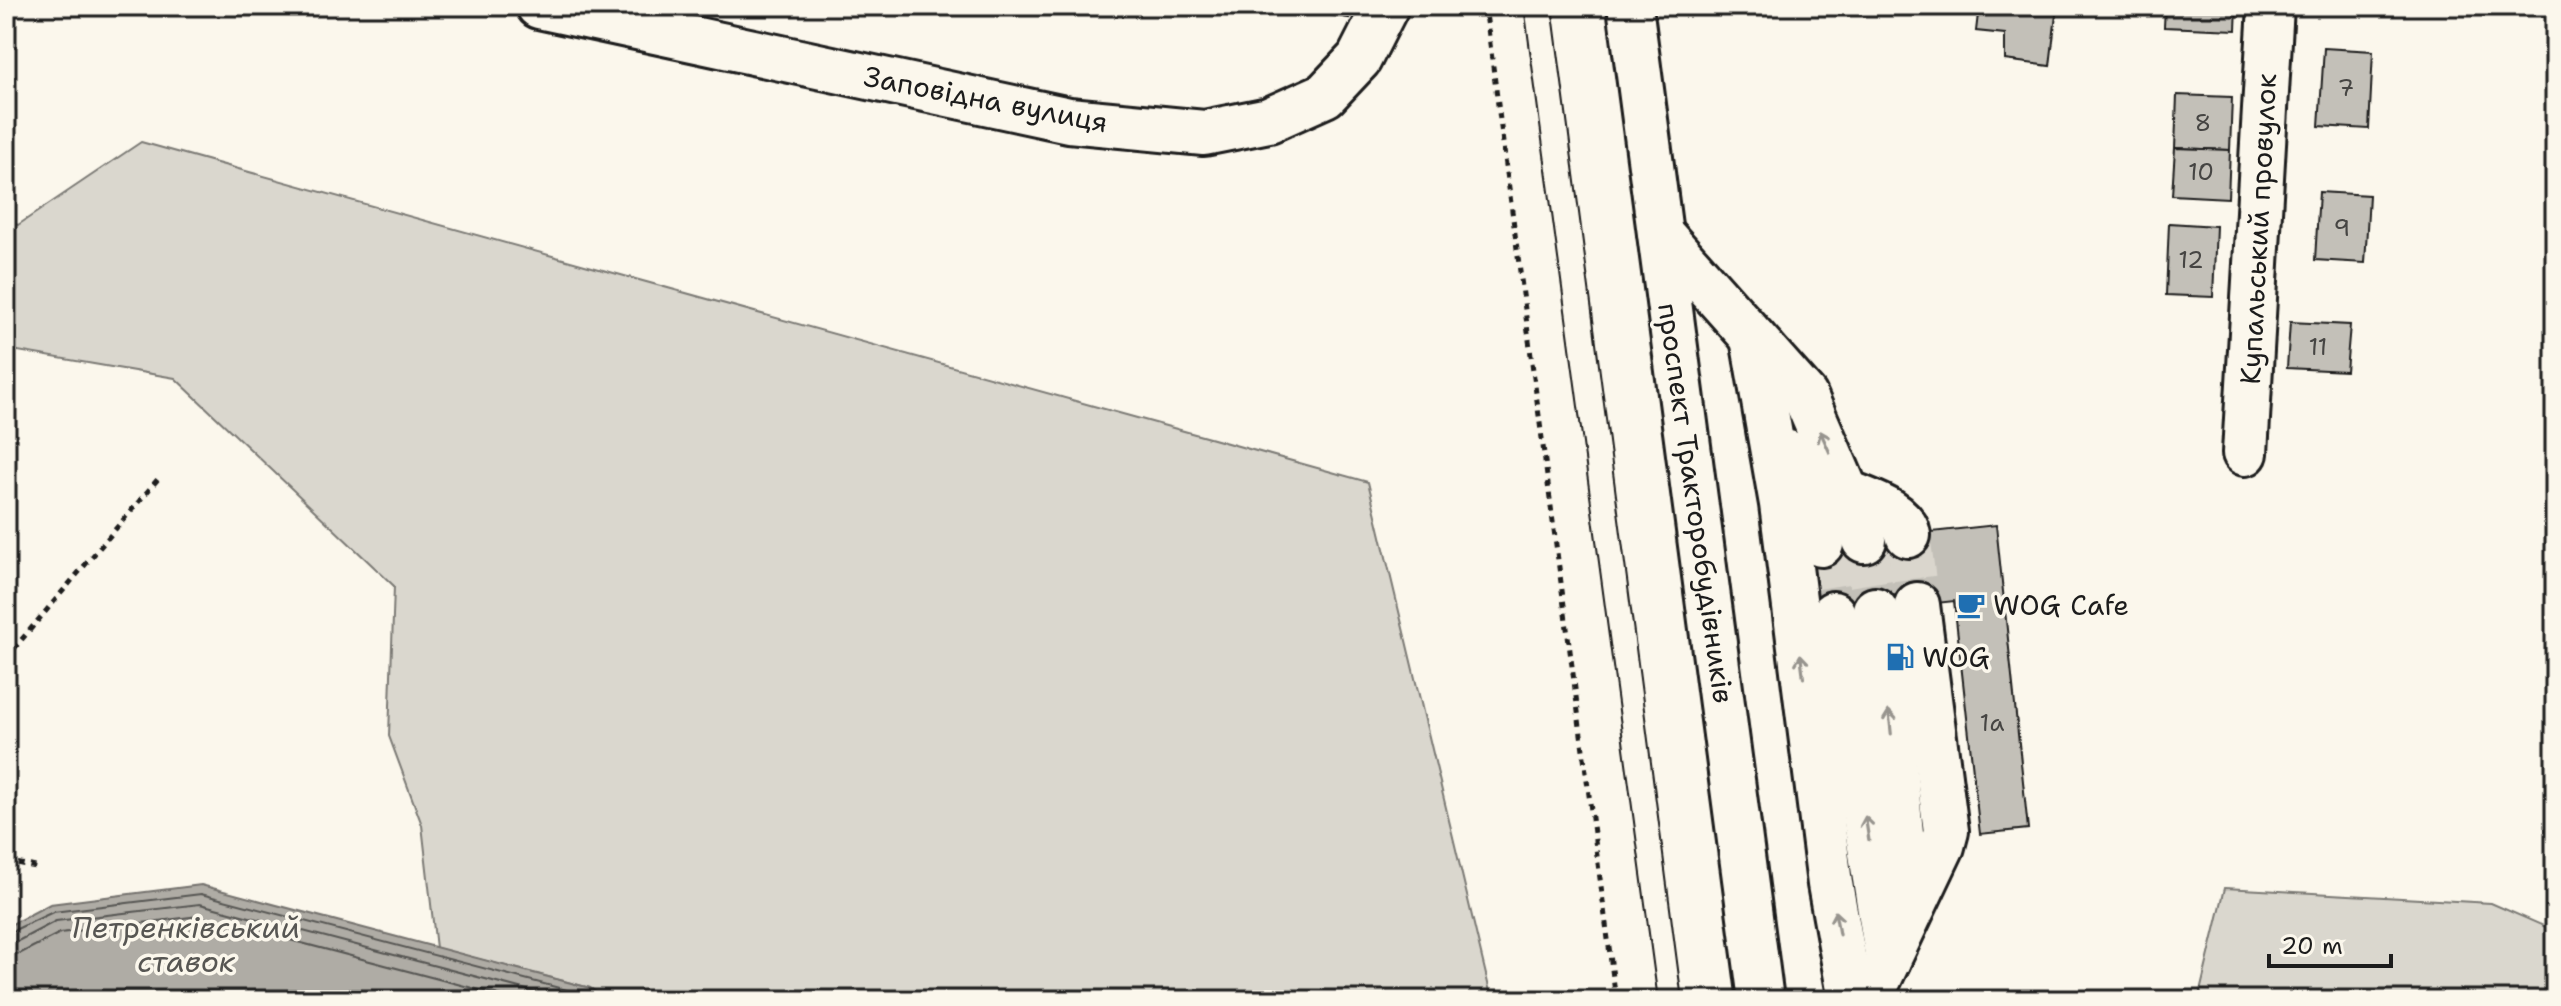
<svg xmlns="http://www.w3.org/2000/svg" width="2561" height="1006" viewBox="0 0 2561 1006" font-family="'Shantell Sans',sans-serif">
<style>
.green{fill:#dad7ce;stroke:#7b7a75;stroke-width:2}
.water{fill:#afaca5;stroke:#74726e;stroke-width:2}
.lines{fill:none;stroke-linecap:round;stroke-linejoin:round}
.shore{stroke:#575653;stroke-width:2}
.building{fill:#c3c0b8;stroke:#1c1c1c;stroke-width:2}
.minor-tunnel{stroke:#dad6cd;stroke-width:44;stroke-dasharray:44 22;stroke-linecap:butt}
.minor-casing{stroke:#1c1c1c;stroke-width:50}
.major-casing{stroke:#1c1c1c;stroke-width:50}
.path{stroke:#1c1c1c;stroke-width:5;stroke-dasharray:6 6;stroke-linecap:butt}
.minor{stroke:#fbf7ec;stroke-width:44}
.major{stroke:#fbf7ec;stroke-width:44}
.tram{stroke:#1c1c1c;stroke-width:2}
.oneway{stroke:#97948e}
.labels{text-anchor:middle;dominant-baseline:central;stroke-width:7;stroke-linejoin:round;paint-order:stroke}
.number-label{font-size:24px;fill:#464543}
.street-label{font-size:28px;fill:#1c1c1c;stroke:#fbf7ec}
.poi-label{font-size:28px;fill:#1c1c1c;stroke:#fbf7ec;text-anchor:start}
.water-label{font-size:30px;font-style:italic;fill:#575653;stroke:#fbf7ec}
</style>
<rect width="100%" height="100%" fill="#fbf7ec"/>
<filter id="ink" filterUnits="userSpaceOnUse"><feTurbulence type="fractalNoise" baseFrequency=".0125" numOctaves="2"/><feDisplacementMap in="SourceGraphic" scale="16" xChannelSelector="R" yChannelSelector="G"/><feConvolveMatrix kernelMatrix="1 2 1 2 8 2 1 2 1" color-interpolation-filters="sRGB"/></filter>
<g filter="url(#ink)">
<g class="green">
<path d="M141,142L1368,482L1492,1000H607L590,988L436,948L422,825L389,736L394,586L175,378L6,349V221L18,225Z"/>
<path d="M2225,888L2491,903L2555,931V1000H2198Z"/>
</g>
<path class="water" d="M201,885L590,988L607,1000H6V927L50,904Z"/>
<g class="lines">
<g class="shore">
<path d="M6,934L53,912L201,894L586,995L593,1000"/>
<path d="M6,944L16,942L56,921L200,904L565,1000"/>
<path d="M6,956L21,953L60,933L199,916L518,1000"/>
</g>
</g>
<g class="building">
<path d="M1300,6H1351L1349,18L1300,10Z"/>
<path d="M1979,6H2057L2050,66L2005,60V34L1976,31Z"/>
<path d="M2165,6H2237L2236,30L2164,27Z"/>
<path d="M2324,48L2373,51L2369,129L2319,126Z"/>
<path d="M2177,95L2232,97L2230,150L2175,148Z"/>
<path d="M2175,148L2230,150L2228,198L2172,195Z"/>
<path d="M2319,192L2369,195L2365,263L2315,260Z"/>
<path d="M2169,223L2216,226L2213,297L2166,295Z"/>
<path d="M2290,322L2350,325L2346,371L2287,368Z"/>
<path d="M1996,525L2028,829L1980,834L1954,601L1810,617L1802,546Z"/>
</g>
<g class="lines">
<g class="minor-tunnel">
<path d="M1908,535L1917,605"/>
<path d="M1864,540L1875,610"/>
<path d="M1821,544L1833,614"/>
</g>
<defs>
<g id="minor">
<path d="M539,6L1069,120L1204,133L1269,120L1325,95L1359,59L1386,6"/>
<path d="M1660,233L1805,396L1862,529L1864,540"/>
<path d="M1753,338L1782,504L1830,884L1851,1000"/>
<path d="M1788,453L1817,515L1821,544"/>
<path d="M2245,453L2271,6"/>
<path d="M1846,492C1866,501 1904,511 1908,535"/>
<path d="M1875,610L1885,677L1909,911"/>
<path d="M1833,614L1888,960"/>
<path d="M1869,1000L1942,846L1946,831L1917,605"/>
</g>
<path id="major" d="M1630,6L1761,1000"/>
</defs>
<use href="#minor" class="minor-casing"/>
<use href="#major" class="major-casing"/>
<g class="path">
<path d="M1485,6L1616,1000"/>
<path d="M6,658L158,479"/>
<path d="M6,861L41,868"/>
</g>
<use href="#minor" class="minor"/>
<use href="#major" class="major"/>
<g class="tram">
<path d="M1524,6L1658,1000"/>
<path d="M1552,6L1682,1000"/>
</g>
</g>
<defs><path id="oneway-shaft" d="M-6 0H5M1.5-3L5.5 0L1.5 3" fill="none" stroke-width="1.6" stroke-linecap="round" stroke-linejoin="round" transform="scale(2)"/></defs>
<g class="oneway">
<use href="#oneway-shaft" transform="translate(1825 442) rotate(-114)"/>
<use href="#oneway-shaft" transform="translate(1802 666) rotate(-97)"/>
<use href="#oneway-shaft" transform="translate(1890 722) rotate(-96)"/>
<use href="#oneway-shaft" transform="translate(1867 828) rotate(-99)"/>
<use href="#oneway-shaft" transform="translate(1837 923) rotate(-100)"/>
</g>
</g>
<defs>
<symbol id="cafe-bare" viewBox="-9 -9 18 18"><path d="M-5.5-4.5H6V0H3Q3 3.5 0 3.5H-2.5Q-5.5 3.5-5.5 0ZM3-3.2v2h1.7v-2ZM-6 4.5H4V6H-6Z" fill="#1f6fb2" stroke="#fbf7ec" stroke-width="2.5" paint-order="stroke"/></symbol>
<symbol id="fuel-bare" viewBox="-9 -9 18 18"><path d="M-5.5-6h7V0h2V4h1.3V-2.5L3-4.5l.8-.8L6-3V5H2.5V1h-1V6h-7ZM-4.2-4.7v3.2H.2V-4.7Z" fill="#1f6fb2" stroke="#fbf7ec" stroke-width="2.5" paint-order="stroke"/></symbol>
</defs>
<g fill-rule="evenodd">
<use href="#cafe-bare" x="1951" y="585" width="40" height="40"/>
<use href="#fuel-bare" x="1880" y="637" width="40" height="40"/>
</g>
<g class="labels">
<g class="number-label">
<text x="2346" y="88">7</text>
<text x="2203" y="123">8</text>
<text x="2201" y="172">10</text>
<text x="2342" y="228">9</text>
<text x="2191" y="260">12</text>
<text x="2318" y="347">11</text>
<text x="1992" y="723">1а</text>
</g>
<g class="street-label">
<text transform="translate(986 99) rotate(11)">Заповідна вулиця</text>
<text transform="translate(2258 229) rotate(-87)">Купальський провулок</text>
<text transform="translate(1696 503) rotate(82)">проспект Тракторобудівників</text>
</g>
<g class="poi-label">
<text x="1993" y="605">WOG Cafe</text>
<text x="1922" y="657">WOG</text>
</g>
<g class="water-label">
<text x="186" y="927">Петренківський<tspan x="186" dy="34">ставок</tspan></text>
</g>
</g>
<rect width="2561" height="1006" fill="none" stroke="#fbf7ec" stroke-width="32"/>
<rect x="16" y="16" width="2529" height="974" fill="none" stroke="#1c1c1c" stroke-width="3" filter="url(#ink)"/>
<path d="M2269 954v12h122v-12" fill="none" stroke="#1c1c1c" stroke-width="4"/>
<text x="2281" y="954" font-size="24" fill="#1c1c1c" stroke="#fbf7ec" stroke-width="6" paint-order="stroke">20 m</text>
</svg>
